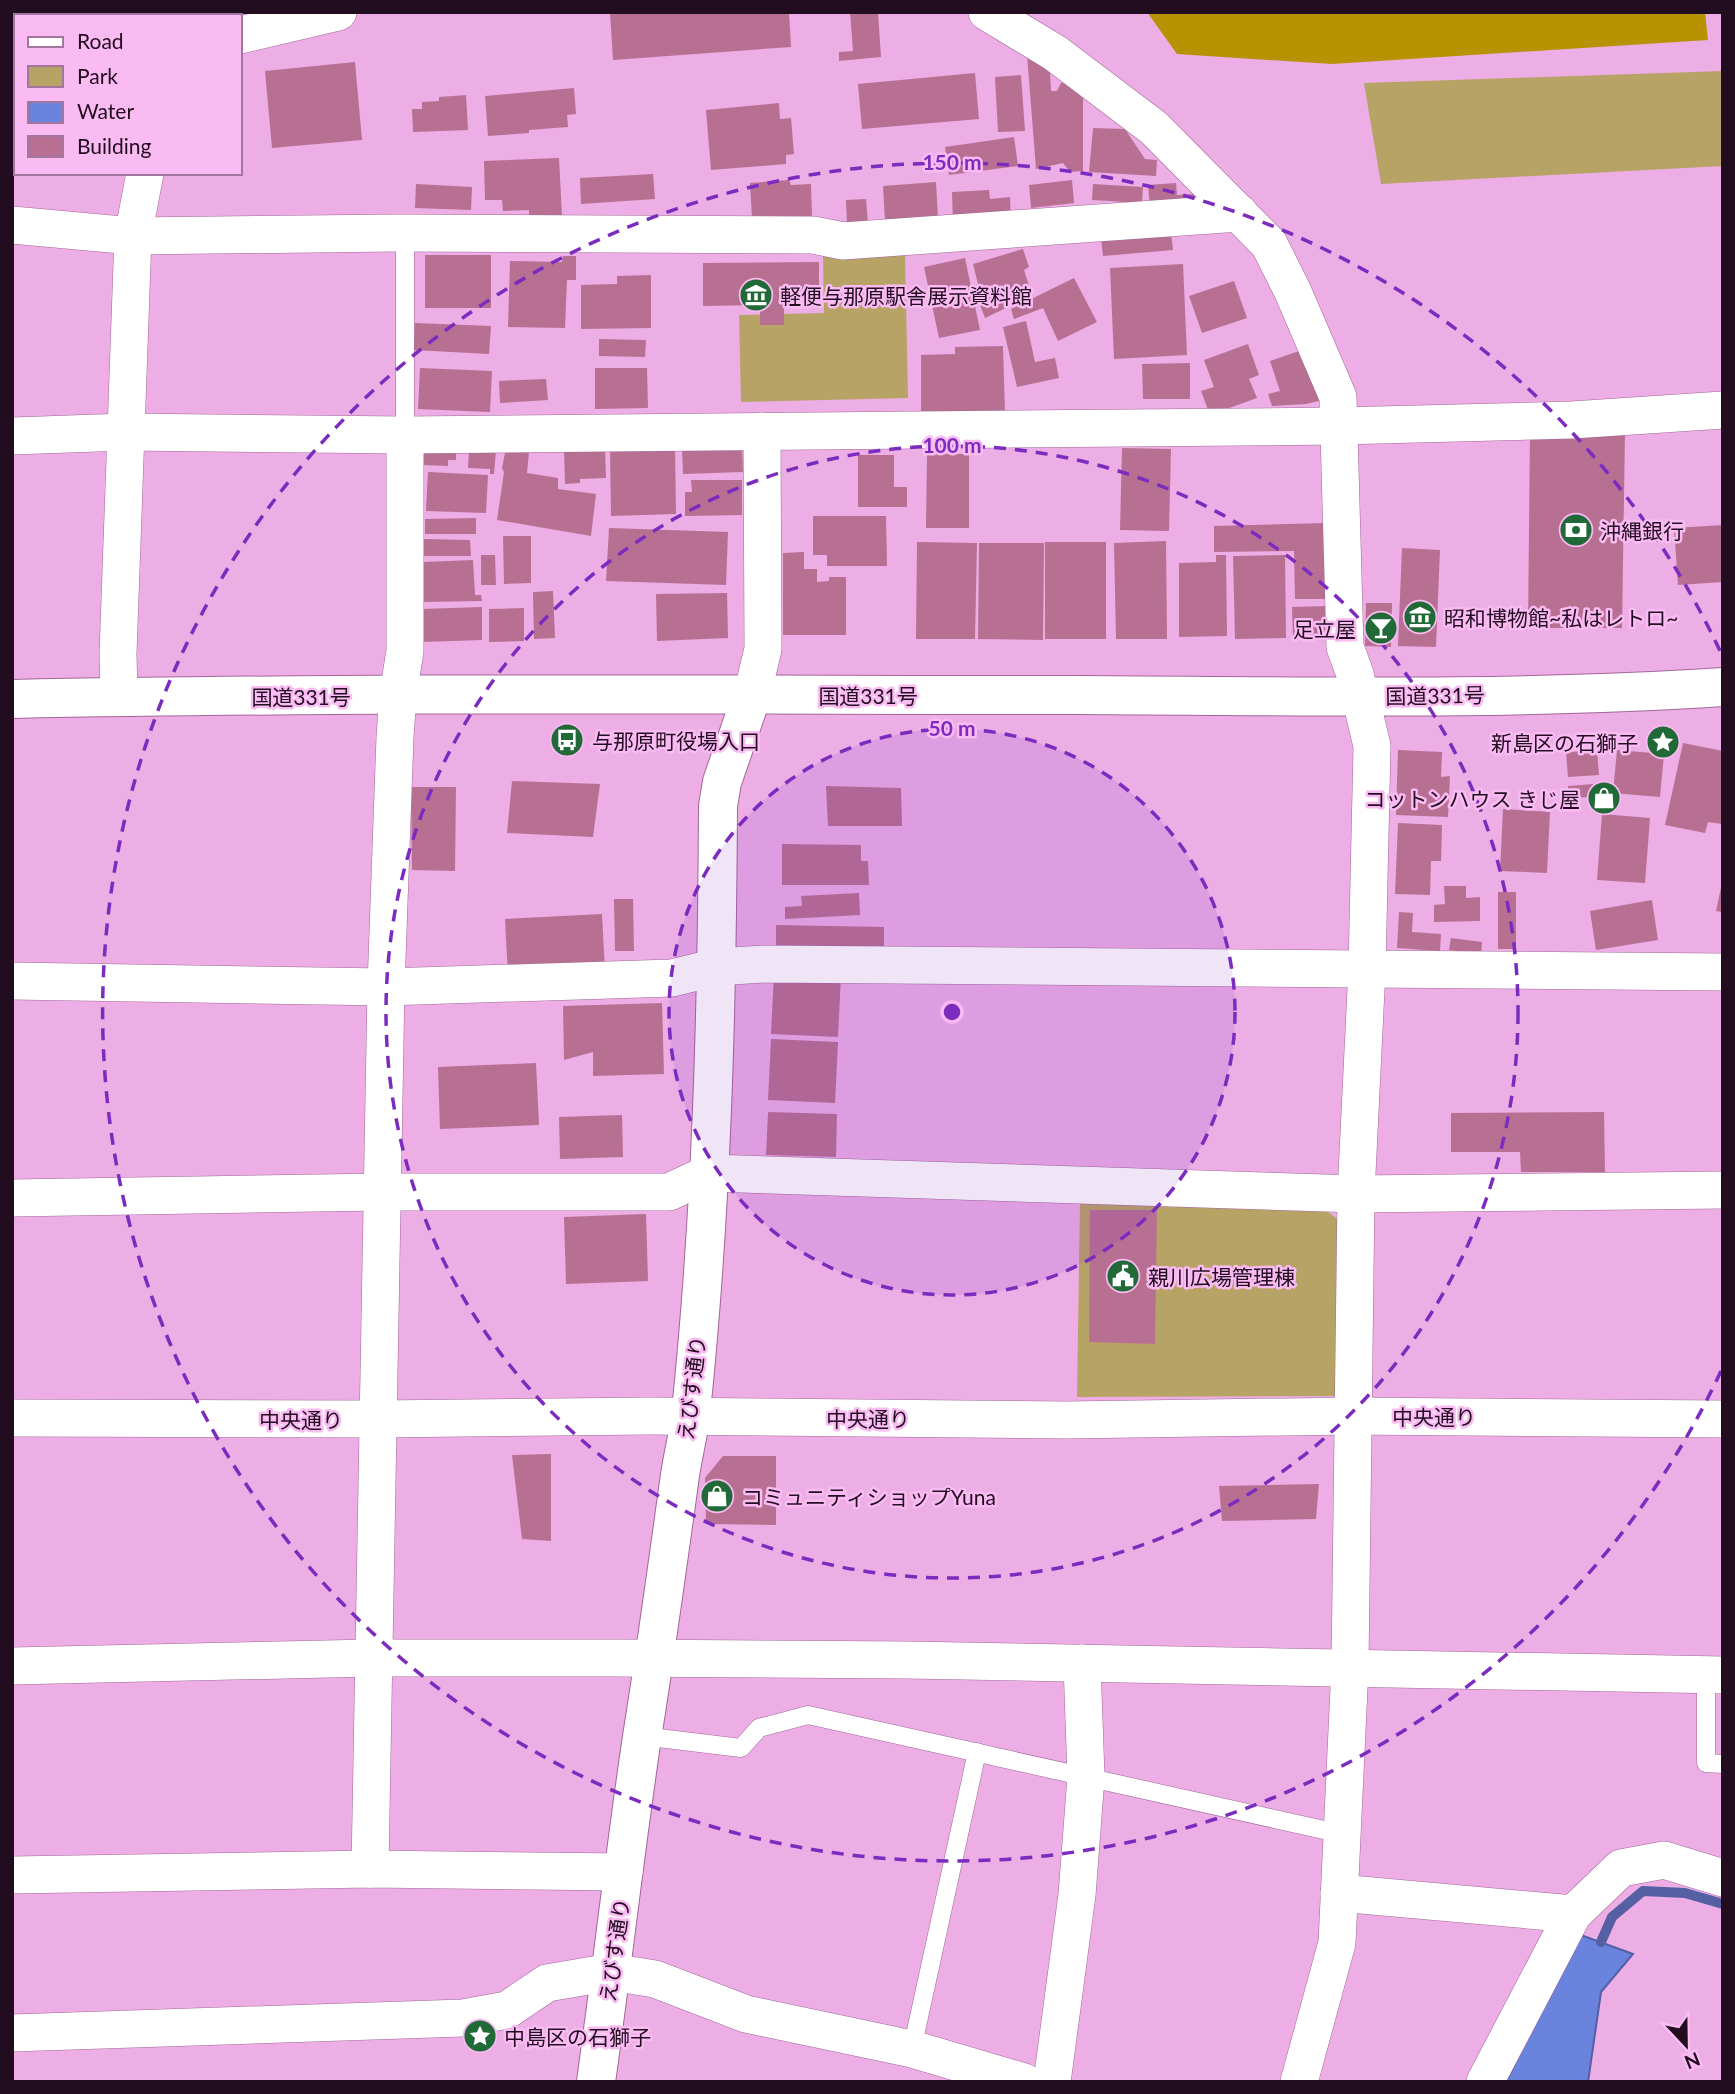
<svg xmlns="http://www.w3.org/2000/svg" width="1735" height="2094" viewBox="0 0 1735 2094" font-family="Lato,'Noto Sans JP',sans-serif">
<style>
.green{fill:#b8a366}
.forest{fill:#b79203}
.water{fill:#6a83dd;stroke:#545fa4;stroke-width:2}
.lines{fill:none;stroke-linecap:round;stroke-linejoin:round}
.stream{stroke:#545fa4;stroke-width:10}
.building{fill:#b87092}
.lane-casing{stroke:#a1679b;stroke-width:19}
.street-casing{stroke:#a1679b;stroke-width:38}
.secondary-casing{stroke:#a1679b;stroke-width:40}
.highway-casing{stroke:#a1679b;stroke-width:40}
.lane{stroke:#fff;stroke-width:18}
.street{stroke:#fff;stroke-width:37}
.secondary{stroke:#fff;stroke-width:38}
.highway{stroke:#fff;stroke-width:38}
.ring{fill:none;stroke:#7b2cbf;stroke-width:3.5;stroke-dasharray:12 9}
.labels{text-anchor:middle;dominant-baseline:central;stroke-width:5;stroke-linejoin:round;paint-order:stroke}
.poi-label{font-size:21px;fill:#220c20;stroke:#fabbf3;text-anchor:start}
.street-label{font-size:21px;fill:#220c20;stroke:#fabbf3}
.centre{fill:#7b2cbf;stroke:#fabbf3;stroke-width:3.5}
.ring-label{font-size:21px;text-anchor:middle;font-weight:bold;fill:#7b2cbf;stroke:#fabbf3;stroke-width:5;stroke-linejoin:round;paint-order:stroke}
</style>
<rect width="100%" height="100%" fill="#ecaee5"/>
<g class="green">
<path d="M1723,71V166L1381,184L1364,83Z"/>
<path d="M905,254L908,398L741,402L739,315L824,313L823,256Z"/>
<path d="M1080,1200L1319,1205L1340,1221L1335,1396L1077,1397Z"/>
</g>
<path class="forest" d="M1147,12H1705L1708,40L1332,64L1177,54Z"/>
<path class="water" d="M1578,1934L1633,1954L1601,1992L1588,2082H1506Z"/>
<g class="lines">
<path class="stream" d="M1601,1942L1612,1917L1643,1891L1685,1893L1723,1904"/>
</g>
<g class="building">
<path d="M610,12H789L791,47L613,60Z"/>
<path d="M850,12H878L881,57L839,61V52L853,51Z"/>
<path d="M1027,55L1050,72L1051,91H1057L1061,83L1067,82L1083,94V171L1070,172L1063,163L1036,169Z"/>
<path d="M355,62L362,140L272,148L265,71Z"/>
<path d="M975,73L979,119L862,129L858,84Z"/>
<path d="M1021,75L1025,131L998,132L995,77Z"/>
<path d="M574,88L576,114L567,115L568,127L529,130V133L488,136L485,96Z"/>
<path d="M466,95L468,130L413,132L412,109H422V102L439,101V97Z"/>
<path d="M779,103L780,119L791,118L794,154L786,155V164L711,170L706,110Z"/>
<path d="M1093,128L1125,129L1145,159L1157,160L1156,176L1089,172Z"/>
<path d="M1014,137L1018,166L949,175L945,147Z"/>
<path d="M559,158L562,216L529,217V210L503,211L502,200H485L484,161Z"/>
<rect x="170" y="173" width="38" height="3"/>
<path d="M653,174L655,199L581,204L580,178Z"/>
<path d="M789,180L791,185L811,184L812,216L752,218L750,183Z"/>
<path d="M1072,180L1074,203L1031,208L1029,185Z"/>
<path d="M936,182L938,218L885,222L883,186Z"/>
<path d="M1176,183L1177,195L1196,194L1197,204L1150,208L1148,185Z"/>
<path d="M416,184L472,187L471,210L415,208Z"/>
<path d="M1093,184L1143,187L1142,203L1092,200Z"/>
<path d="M989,190L990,199L1010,197L1011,221L953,224L952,192Z"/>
<path d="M866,199L868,224L847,225L846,200Z"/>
<path d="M1171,232L1173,250L1103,256L1101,238Z"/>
<path d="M1023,249L1029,267L1024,270L1030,289L1010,306L985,318L977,297L981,296L973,264Z"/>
<rect x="425" y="255" width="66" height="53"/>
<path d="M563,256H576V280H567L565,328L508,327L510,261L562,262Z"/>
<path d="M965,258L980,330L939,338L924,267Z"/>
<path d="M819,262V285H808V307L784,308V325H760V305L703,306V263Z"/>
<path d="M1183,264L1187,355L1114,359L1110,268Z"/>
<path d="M651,275V328L581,329V285L617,284V276Z"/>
<path d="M1074,278L1097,322L1058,341L1043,308L1014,319L1011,309Z"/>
<path d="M1234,281L1247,318L1202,333L1189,296Z"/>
<path d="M1026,321L1035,362L1055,358L1059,378L1017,387L1003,327Z"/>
<path d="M415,323L491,326L489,354L414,350Z"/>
<path d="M599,339L646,340L645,357L599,356Z"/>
<path d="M1248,344L1259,375L1249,379L1257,398L1210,415L1201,391L1214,387L1204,360Z"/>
<path d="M1003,346L1005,413L921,414V355L955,354V347Z"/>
<path d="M1302,350L1319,401L1306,404L1272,406L1268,394L1280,391L1270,361Z"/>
<path d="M1190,363V399H1143L1142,364Z"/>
<path d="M420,368L492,371L490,412L418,409Z"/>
<path d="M595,368H647L648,408L595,409Z"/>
<path d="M546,379L548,400L500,403L499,381Z"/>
<path d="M1530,431L1625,432L1622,628H1528Z"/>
<path d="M742,446L743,472L683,474L682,449Z"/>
<path d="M469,448L496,450L494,474H490V469L468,468Z"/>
<path d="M506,448L529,452L527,473L558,478V489L596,494L591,536L497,520L504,472L502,468Z"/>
<path d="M605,448L606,478L580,479V483L565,484L564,449Z"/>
<path d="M675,448L676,514L611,516L610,449Z"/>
<path d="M1122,448L1171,449L1169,531L1120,530Z"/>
<path d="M423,449L456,450V460H448V466L422,465Z"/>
<path d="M927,454H969V528H926Z"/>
<path d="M858,455H894V487H907V507H858Z"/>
<path d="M428,472L488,475L486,513L426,511Z"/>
<path d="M691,480H742V515L685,516V492H692Z"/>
<path d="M813,516H886L887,566H827V555H813Z"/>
<path d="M476,518V534H425V519Z"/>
<path d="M1326,523L1327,599H1295L1294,551L1214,552V526Z"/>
<path d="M1723,525V582L1678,585L1674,528Z"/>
<path d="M609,528L728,532L726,585L606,581Z"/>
<path d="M503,536H531V583L504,584Z"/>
<path d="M424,539L470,540L471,556H424Z"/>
<path d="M1166,541L1167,639H1116L1114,543Z"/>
<path d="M917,542L977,543L975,639H916Z"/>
<rect x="1045" y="542" width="61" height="97"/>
<path d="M979,543H1044L1043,640L978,639Z"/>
<path d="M1402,548L1440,550L1436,647L1398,646Z"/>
<path d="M804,552V569H817V582L829,581V577H846V635H783V553Z"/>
<path d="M481,555H495L496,585H481Z"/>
<path d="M1216,555H1226L1227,636L1179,637V563L1216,562Z"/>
<path d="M1285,555L1286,638L1235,639L1233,556Z"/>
<path d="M473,560L475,595H481L482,601L424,602L423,562Z"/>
<path d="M553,591L555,638L534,639L533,592Z"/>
<path d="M727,593L728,638L657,641L656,594Z"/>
<path d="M1366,603H1392L1391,647L1365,646Z"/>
<path d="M1327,606L1328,636L1293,637L1292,607Z"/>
<path d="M482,607V640L422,642L421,609Z"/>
<path d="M524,608V641L489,642V609Z"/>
<path d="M1683,743L1723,751L1722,824L1708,822L1705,833L1665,825Z"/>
<path d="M1398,750L1442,752L1441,777L1450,776L1448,817L1396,815Z"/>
<path d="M1617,750L1664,754L1660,797L1613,793Z"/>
<path d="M1597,751L1599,775L1568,777L1566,752Z"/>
<path d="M512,781L600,784L593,837L507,833Z"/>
<path d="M1593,784L1594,797L1568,798V786Z"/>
<path d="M826,786L901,788L902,826H828Z"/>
<path d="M411,787H456L455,871L412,870Z"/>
<path d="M1503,809L1550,812L1547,873L1500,871Z"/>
<path d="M1602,814L1650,818L1645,883L1597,880Z"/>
<path d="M1398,823L1442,825L1441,861H1431L1430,895L1395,894Z"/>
<path d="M782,844L861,845V861H868L869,885H782Z"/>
<path d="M1722,883H1723V912L1716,911Z"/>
<path d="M1444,886H1466V898L1480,897V921L1434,922V905L1445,904Z"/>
<rect x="1498" y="892" width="18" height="57"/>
<path d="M859,893L860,915L785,919V907L802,906L801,896Z"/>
<path d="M614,899H633L634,951H615Z"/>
<path d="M1652,900L1658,940L1596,950L1590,911Z"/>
<path d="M1399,912L1413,913L1412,932L1441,934L1440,951L1397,948Z"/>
<path d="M602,914L605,971L508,976L505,919Z"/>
<path d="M776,925L884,927V950L776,948Z"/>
<path d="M1451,938L1482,942L1481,954L1449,950Z"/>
<path d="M774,973L841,976L838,1037L771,1034Z"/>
<path d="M662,1003L664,1074L593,1076V1052L564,1060L563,1006Z"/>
<path d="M771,1039L838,1042L835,1103L768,1100Z"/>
<path d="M536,1063L539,1125L440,1129L438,1067Z"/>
<path d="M768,1112L837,1114L836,1157L766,1155Z"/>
<path d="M1604,1112L1605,1172H1521L1520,1152H1451V1113Z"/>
<path d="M622,1115L623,1157L560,1159L559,1117Z"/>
<path d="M1090,1210H1157L1155,1344L1089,1342Z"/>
<path d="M646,1214L648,1281L566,1284L564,1217Z"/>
<path d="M551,1454V1541L522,1539L512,1455Z"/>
<path d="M723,1456H776V1525L706,1524L705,1478Z"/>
<path d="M1319,1484L1316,1519L1222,1521L1219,1486Z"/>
</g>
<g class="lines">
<defs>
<g id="lane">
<path d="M405,435V233"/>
<path d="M1706,1676V1763L1723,1764"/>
<path d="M642,1736L741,1748L759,1728L808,1715L1342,1834"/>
<path d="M912,2049L977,1752"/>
</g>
<g id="street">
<path d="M987,12L1055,53L1154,128L1269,244L1293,292L1338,397L1345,647L1355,674L1372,746L1367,969L1356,1194L1350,1667L1337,1943L1299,2082"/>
<path d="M170,16V12"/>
<path d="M240,35L338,12"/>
<path d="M12,225L133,236L397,233L813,235L843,241L1239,213"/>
<path d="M12,436L126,432L405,435L1339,426L1572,420L1723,410"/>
<path d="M752,695L763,649L762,431"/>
<path d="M119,697L118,654L133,236L145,173"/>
<path d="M12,981L386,987L672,978L717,967L764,964L1723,972"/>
<path d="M12,1198L381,1192H669L710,1173L1356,1194L1723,1190"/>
<path d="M12,1418L379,1419L649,1416L1067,1420L1352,1416L1723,1419"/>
<path d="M12,1666L372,1658H616L907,1660L1723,1675"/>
<path d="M370,1869L386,987L395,737L398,695L405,651V435"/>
<path d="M12,1875L370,1869L624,1872"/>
<path d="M1339,1893L1573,1914"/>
<path d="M12,2033L463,2018L507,2010L547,1983L611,1972L655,1979L746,2014L912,2049L1024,2082"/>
<path d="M1052,2082L1077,1895L1086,1777L1082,1663"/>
<path d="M1485,2082L1573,1914L1621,1868L1664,1860L1723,1878"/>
</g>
<path id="secondary" d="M596,2082C612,1967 625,1851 642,1737C656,1650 668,1562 680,1475C683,1454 689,1433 691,1411C712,1210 717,1008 718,806L722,782L752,695"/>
<path id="highway" d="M12,699C368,692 723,695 1078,695C1293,696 1508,701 1723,687"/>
</defs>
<use href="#lane" class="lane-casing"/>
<use href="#street" class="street-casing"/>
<use href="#secondary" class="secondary-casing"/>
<use href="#highway" class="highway-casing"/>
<use href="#lane" class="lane"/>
<use href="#street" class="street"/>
<use href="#secondary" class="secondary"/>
<use href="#highway" class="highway"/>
</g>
<circle cx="952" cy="1012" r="283" fill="#7b2cbf" fill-opacity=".12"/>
<g class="ring">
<circle cx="952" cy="1012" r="283"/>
<circle cx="952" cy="1012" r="566"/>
<path d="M1721 1371A849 849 0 1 1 1721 653"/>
</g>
<defs>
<symbol id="museum-disc" viewBox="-11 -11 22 22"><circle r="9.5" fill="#216a38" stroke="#fabbf3"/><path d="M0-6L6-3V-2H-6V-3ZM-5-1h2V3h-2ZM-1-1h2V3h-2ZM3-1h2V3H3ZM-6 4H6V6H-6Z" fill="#fff"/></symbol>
<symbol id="bank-disc" viewBox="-11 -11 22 22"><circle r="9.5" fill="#216a38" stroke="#fabbf3"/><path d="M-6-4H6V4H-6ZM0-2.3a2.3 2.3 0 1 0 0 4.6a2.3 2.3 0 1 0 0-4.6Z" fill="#fff"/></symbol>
<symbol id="bar-disc" viewBox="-11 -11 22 22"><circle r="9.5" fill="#216a38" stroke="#fabbf3"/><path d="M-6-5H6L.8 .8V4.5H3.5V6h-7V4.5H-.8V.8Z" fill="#fff"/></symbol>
<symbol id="bus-disc" viewBox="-11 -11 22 22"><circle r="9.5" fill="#216a38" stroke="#fabbf3"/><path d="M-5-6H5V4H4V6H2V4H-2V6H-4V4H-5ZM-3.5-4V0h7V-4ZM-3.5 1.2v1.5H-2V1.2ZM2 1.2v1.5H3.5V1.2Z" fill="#fff"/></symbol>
<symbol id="sight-disc" viewBox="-11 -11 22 22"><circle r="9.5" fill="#216a38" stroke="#fabbf3"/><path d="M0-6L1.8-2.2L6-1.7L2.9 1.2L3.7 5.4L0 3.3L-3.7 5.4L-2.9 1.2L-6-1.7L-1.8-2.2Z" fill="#fff"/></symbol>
<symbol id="shop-disc" viewBox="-11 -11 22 22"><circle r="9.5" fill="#216a38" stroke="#fabbf3"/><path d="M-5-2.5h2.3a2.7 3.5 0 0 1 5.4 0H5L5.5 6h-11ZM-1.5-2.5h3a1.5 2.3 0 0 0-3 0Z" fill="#fff"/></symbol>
<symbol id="civic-disc" viewBox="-11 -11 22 22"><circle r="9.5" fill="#216a38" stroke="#fabbf3"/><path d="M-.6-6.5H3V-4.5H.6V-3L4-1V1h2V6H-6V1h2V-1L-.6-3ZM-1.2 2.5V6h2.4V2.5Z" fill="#fff"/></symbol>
</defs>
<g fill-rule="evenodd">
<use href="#museum-disc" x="737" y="276" width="38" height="38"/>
<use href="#bank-disc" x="1557" y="511" width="38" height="38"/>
<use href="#museum-disc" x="1401" y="598" width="38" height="38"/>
<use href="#bar-disc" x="1362" y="609" width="38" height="38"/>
<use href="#bus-disc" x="548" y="721" width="38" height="38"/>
<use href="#sight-disc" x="1644" y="723" width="38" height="38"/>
<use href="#shop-disc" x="1585" y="779" width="38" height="38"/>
<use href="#civic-disc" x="1104" y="1257" width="38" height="38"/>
<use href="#shop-disc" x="698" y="1477" width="38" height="38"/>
<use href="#sight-disc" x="461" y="2017" width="38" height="38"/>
</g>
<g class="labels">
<g class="poi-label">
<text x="780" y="295">軽便与那原駅舎展示資料館</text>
<text x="1600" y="530">沖縄銀行</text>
<text x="1444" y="617">昭和博物館~私はレトロ~</text>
<text x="1356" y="628" text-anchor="end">足立屋</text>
<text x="592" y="740">与那原町役場入口</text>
<text x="1638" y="742" text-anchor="end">新島区の石獅子</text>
<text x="1580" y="798" text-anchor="end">コットンハウス きじ屋</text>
<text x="1148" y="1276">親川広場管理棟</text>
<text x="742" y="1496">コミュニティショップYuna</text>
<text x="504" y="2036">中島区の石獅子</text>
</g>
<g class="street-label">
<text x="868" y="695">国道331号</text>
<text transform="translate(1435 695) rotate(-1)">国道331号</text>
<text x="301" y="696">国道331号</text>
<text transform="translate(691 1388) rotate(-83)">えびす通り</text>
<text x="1434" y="1416">中央通り</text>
<text x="868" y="1418">中央通り</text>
<text x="301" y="1419">中央通り</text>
<text transform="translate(614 1950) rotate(-82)">えびす通り</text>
</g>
</g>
<circle cx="952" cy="1012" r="10" class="centre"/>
<g class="ring-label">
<text x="952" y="170">150 m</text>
<text x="952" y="453">100 m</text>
<text x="952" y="736">50 m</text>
</g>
<rect width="1735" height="2094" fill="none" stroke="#220c20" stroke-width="28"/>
<rect x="14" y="14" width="228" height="161" fill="#fabbf3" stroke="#a4759f" stroke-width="2"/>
<rect x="28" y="37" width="35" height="10" fill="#ffffff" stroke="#a4759f" stroke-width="2"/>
<text x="77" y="49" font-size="21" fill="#220c20">Road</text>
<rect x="28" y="66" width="35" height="21" fill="#b8a366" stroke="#a4759f" stroke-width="2"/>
<text x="77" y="84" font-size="21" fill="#220c20">Park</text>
<rect x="28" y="102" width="35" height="21" fill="#6a83dd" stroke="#a4759f" stroke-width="2"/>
<text x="77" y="119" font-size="21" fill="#220c20">Water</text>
<rect x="28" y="136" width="35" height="21" fill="#b87092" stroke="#a4759f" stroke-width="2"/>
<text x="77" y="154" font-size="21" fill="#220c20">Building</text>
<g transform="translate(1686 2045) rotate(158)" stroke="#fabbf3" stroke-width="5" paint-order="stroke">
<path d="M0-5L12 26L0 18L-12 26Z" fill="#220c20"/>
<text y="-10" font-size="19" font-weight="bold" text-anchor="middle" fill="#220c20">N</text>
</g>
</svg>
